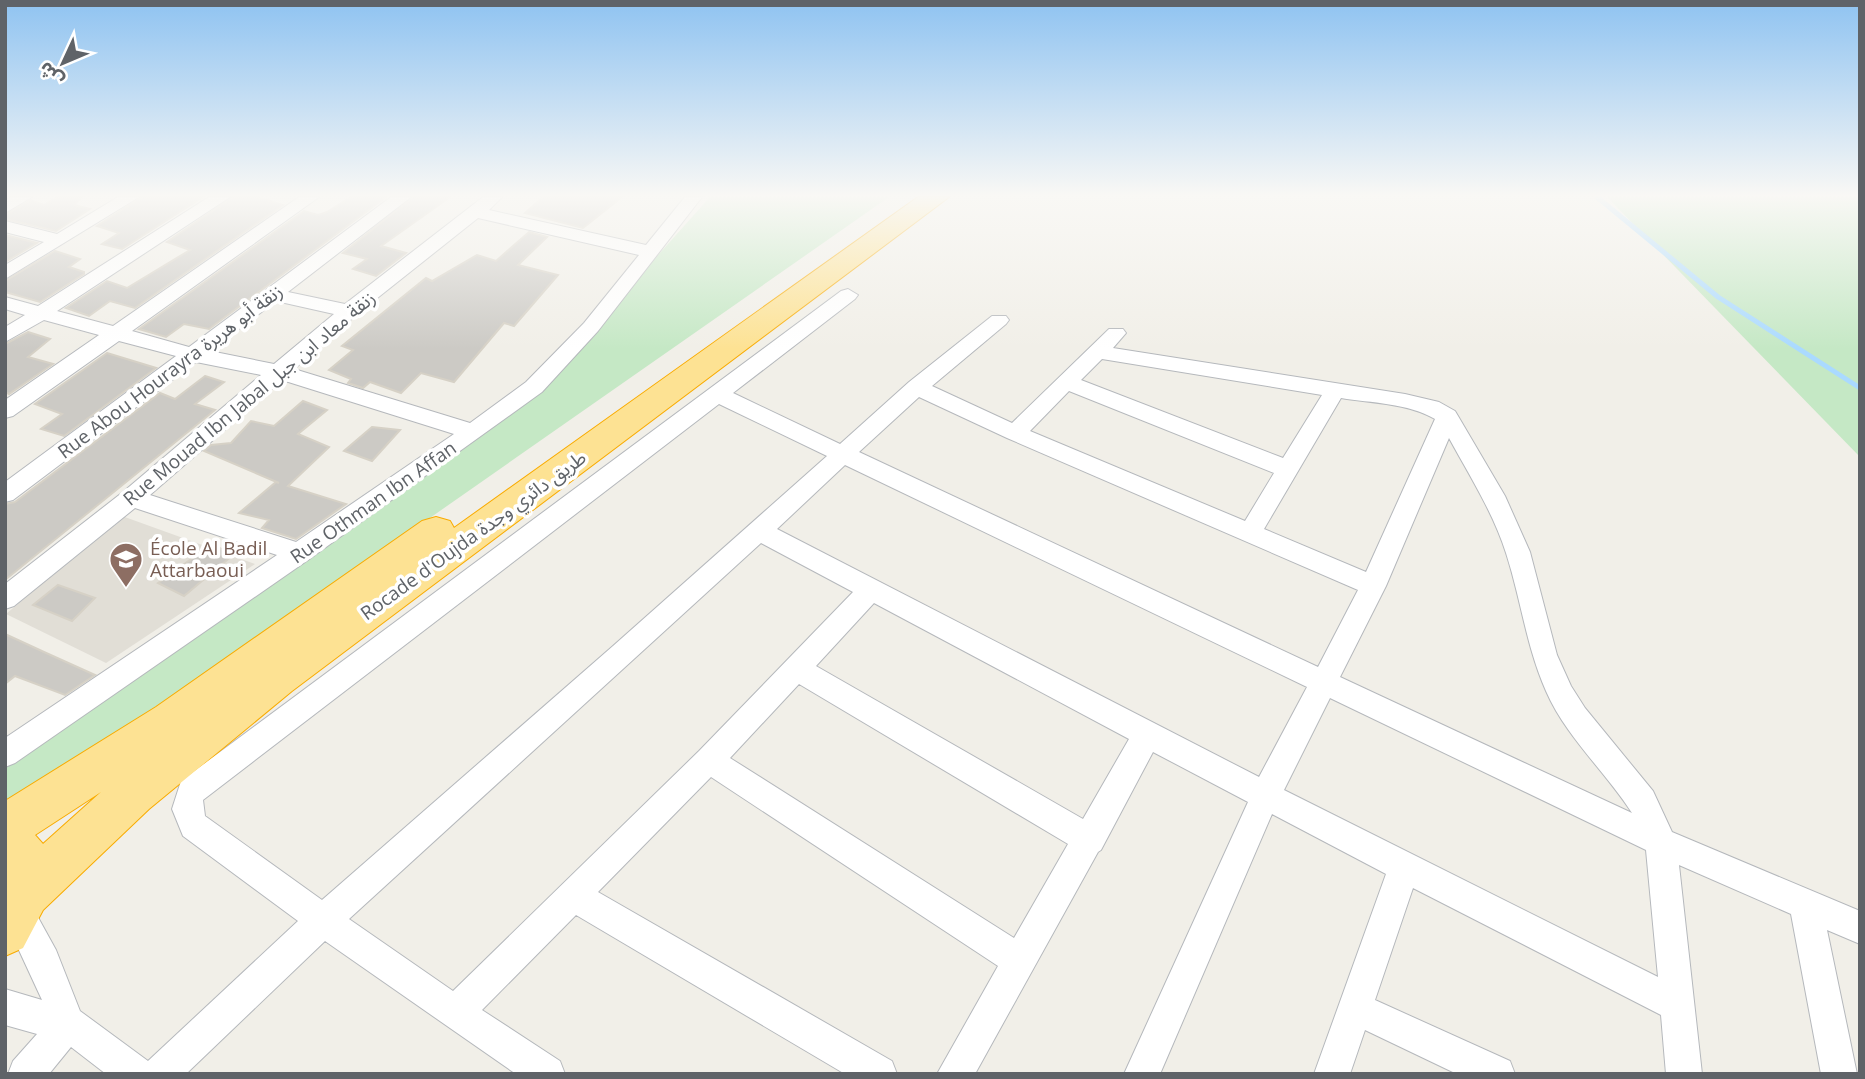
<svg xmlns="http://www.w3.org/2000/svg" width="1865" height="1079" viewBox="0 0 1865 1079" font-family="'Open Sans','Noto Sans Arabic',sans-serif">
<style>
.education{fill:#e1ded6}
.green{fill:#c5e8c5}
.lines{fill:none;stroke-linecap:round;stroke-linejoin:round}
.stream{stroke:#aadaff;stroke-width:5}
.building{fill:#cccac5;stroke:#d6d1c6;stroke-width:2}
.street-casing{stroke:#b5b8bc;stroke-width:2}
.highway-casing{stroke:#f9ab00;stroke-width:2}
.street{fill:#fff;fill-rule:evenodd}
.highway{fill:#fde293;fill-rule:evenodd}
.labels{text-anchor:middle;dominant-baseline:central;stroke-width:7;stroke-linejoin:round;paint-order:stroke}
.street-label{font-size:19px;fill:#5f6368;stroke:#fff}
.education-label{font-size:19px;fill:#785e54;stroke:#fff;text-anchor:start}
</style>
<rect width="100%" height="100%" fill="#f1efe8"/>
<path class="education" d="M122,516L255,564L106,663L6,614Z"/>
<g class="green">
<path d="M710,197H889L5,815V767L548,378Z"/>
<path d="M1607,197H1860V457Z"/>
</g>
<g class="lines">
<path class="stream" d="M1597,197L1718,297L1860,388"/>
</g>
<g class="building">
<path d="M57,197H82L74,205L90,209L56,231L5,219V215L31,200L44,205Z"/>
<path d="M142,197H203L122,249L102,244L119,233L97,226Z"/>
<path d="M233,197H257L283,205L135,308L110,301L89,316L66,308L107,281L127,288L190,250L167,242Z"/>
<path d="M351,197H386L209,329L184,324L166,337L139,329L304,211L318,215L327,212Z"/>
<path d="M413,197H450L381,246L406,253L376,276L353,269L367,259L343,253Z"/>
<path d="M543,197H622L583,228L525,213Z"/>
<path d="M529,232L547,237L518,265L558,275L514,326L504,323L454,382L421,373L401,393L370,382L363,388L348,383L351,379L329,370L353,350L342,346L426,278L432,281L477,255L496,261Z"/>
<path d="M5,235L37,243L5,262Z"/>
<path d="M55,251L80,259L69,267L84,272V274L40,302L5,292V281Z"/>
<path d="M28,332L50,339L28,357L53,364L9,394L5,392V344Z"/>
<path d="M107,353L156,368L64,436L41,429L62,414L35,404Z"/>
<path d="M205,376L224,382L195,404L215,410L5,580V504L15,502L160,393L175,399Z"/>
<path d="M303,401L327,410L298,434L329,447L288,486L346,504L296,539L262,528L269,520L239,513L276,482L279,483L204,451L211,445L231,443L251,421L274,426Z"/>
<path d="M372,427L400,430L372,461L344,451Z"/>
<path d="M212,544L233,555L184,596L158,583Z"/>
<path d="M58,585L95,598L72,621L33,605Z"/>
<path d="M5,634L44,652L95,675L65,695L15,676L5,684Z"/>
</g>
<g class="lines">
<defs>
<g id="street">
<path d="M11,197H32L5,213V201Z"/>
<path d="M118,197H139L5,279V265L44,242L5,232V221L57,234Z"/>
<path d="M209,197H230L57,311L113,326L299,197H319L132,331L189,347L391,197H411L288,292L345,304L483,197H502L489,210L646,245L685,197H702L598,331L542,392L308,560L15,763L5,767V738L277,555L135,508L14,606L5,609V584L123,492L261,375L196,362L13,500L5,502V482L176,356L119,341L13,416L5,418V400L99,335L44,320L5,342V327L25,315L5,309V297L38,306ZM478,218L639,255L584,323L526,382L470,423L294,369L356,315ZM276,301L334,314L274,364L210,351ZM282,380L454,434L296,542L150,495Z"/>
<path d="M848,289L858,295L855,299L733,393L840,444L909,382L992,316H1006L1009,320L1006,324L932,386L1012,423L1109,329H1123L1126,333L1113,348L1405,394L1439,402L1455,411L1458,416L1505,496L1530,552L1557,655L1571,686L1585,708L1653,791L1672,832L1860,911V944L1827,930L1857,1074H1821L1791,914L1679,865L1702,1074H1666L1661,1015L1413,888L1375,1000L1510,1061L1515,1074H1457L1365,1030L1350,1074H1314L1386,874L1272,814L1160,1074H1124L1248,802L1153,752L1101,850L1098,852L975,1074H937L998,966L711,777L598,892L892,1061L897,1074H845L576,915L482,1010L560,1061L565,1074H516L325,941L186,1074H106L71,1047L49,1074H8L13,1061L37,1034L5,1025V989L42,1000L5,920L7,901L18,896L29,901L56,950L80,1011L148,1061L298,921L183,836L172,809L181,781L841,291ZM1102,359L1322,395L1283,458L1081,380ZM1069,391L1274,473L1245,521L1030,431ZM919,397L1007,438L1358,590L1318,667L859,452ZM1341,398C1371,403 1408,403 1435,419L1366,572L1264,529ZM719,404L827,456L613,646L322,900L205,816L203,800ZM1449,438C1469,475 1493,512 1506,553C1521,599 1526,646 1546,691C1566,737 1605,771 1632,813L1340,677L1386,586ZM845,465L1307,687L1259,777L777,529ZM761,543L853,592L699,751L453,991L349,919ZM874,603L1129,739L1083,819L816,666ZM799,684L1068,844L1014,938L730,758ZM1330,698L1646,850L1658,977L1284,790Z"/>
</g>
<path id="highway" d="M918,197H949L292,691L149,809L43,910L23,948L5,956V801L156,707L422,521L436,517L450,521L454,528ZM101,792L43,844L35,835Z"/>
</defs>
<use href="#street" class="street-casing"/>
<use href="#highway" class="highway-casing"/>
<use href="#street" class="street"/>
<use href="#highway" class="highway"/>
</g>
<linearGradient id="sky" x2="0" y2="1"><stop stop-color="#8fc3f1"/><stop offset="0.56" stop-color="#f9f8f5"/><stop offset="1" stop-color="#f9f8f5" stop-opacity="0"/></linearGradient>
<rect width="1865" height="349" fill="url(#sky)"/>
<defs>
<symbol id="school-pin" viewBox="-11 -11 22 30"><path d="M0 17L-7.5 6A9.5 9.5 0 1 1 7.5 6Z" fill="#8d6e63" stroke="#fff"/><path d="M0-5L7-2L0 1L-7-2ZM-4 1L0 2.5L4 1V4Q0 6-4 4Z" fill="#fff"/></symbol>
</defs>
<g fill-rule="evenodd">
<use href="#school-pin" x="107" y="540" width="38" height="52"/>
</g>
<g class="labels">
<g class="street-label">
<text transform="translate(170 371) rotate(-37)">Rue Abou Hourayra زنقة أبو هريرة</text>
<text transform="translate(249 398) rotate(-40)">Rue Mouad Ibn Jabal زنقة معاد ابن جبل</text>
<text transform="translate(373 502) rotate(-35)">Rue Othman Ibn Affan</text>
<text transform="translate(473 535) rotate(-36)">Rocade d'Oujda طريق دائري وجدة</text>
</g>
<g class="education-label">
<text x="150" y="548">École Al Badil<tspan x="150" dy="22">Attarbaoui</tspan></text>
</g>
</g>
<rect width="1865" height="1079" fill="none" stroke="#5f6368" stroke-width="14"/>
<g transform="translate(63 63) rotate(226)" stroke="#ffffff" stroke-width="5" paint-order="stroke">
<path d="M0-5L12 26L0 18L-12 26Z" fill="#5f6368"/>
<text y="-10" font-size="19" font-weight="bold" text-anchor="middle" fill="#5f6368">ش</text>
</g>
</svg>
